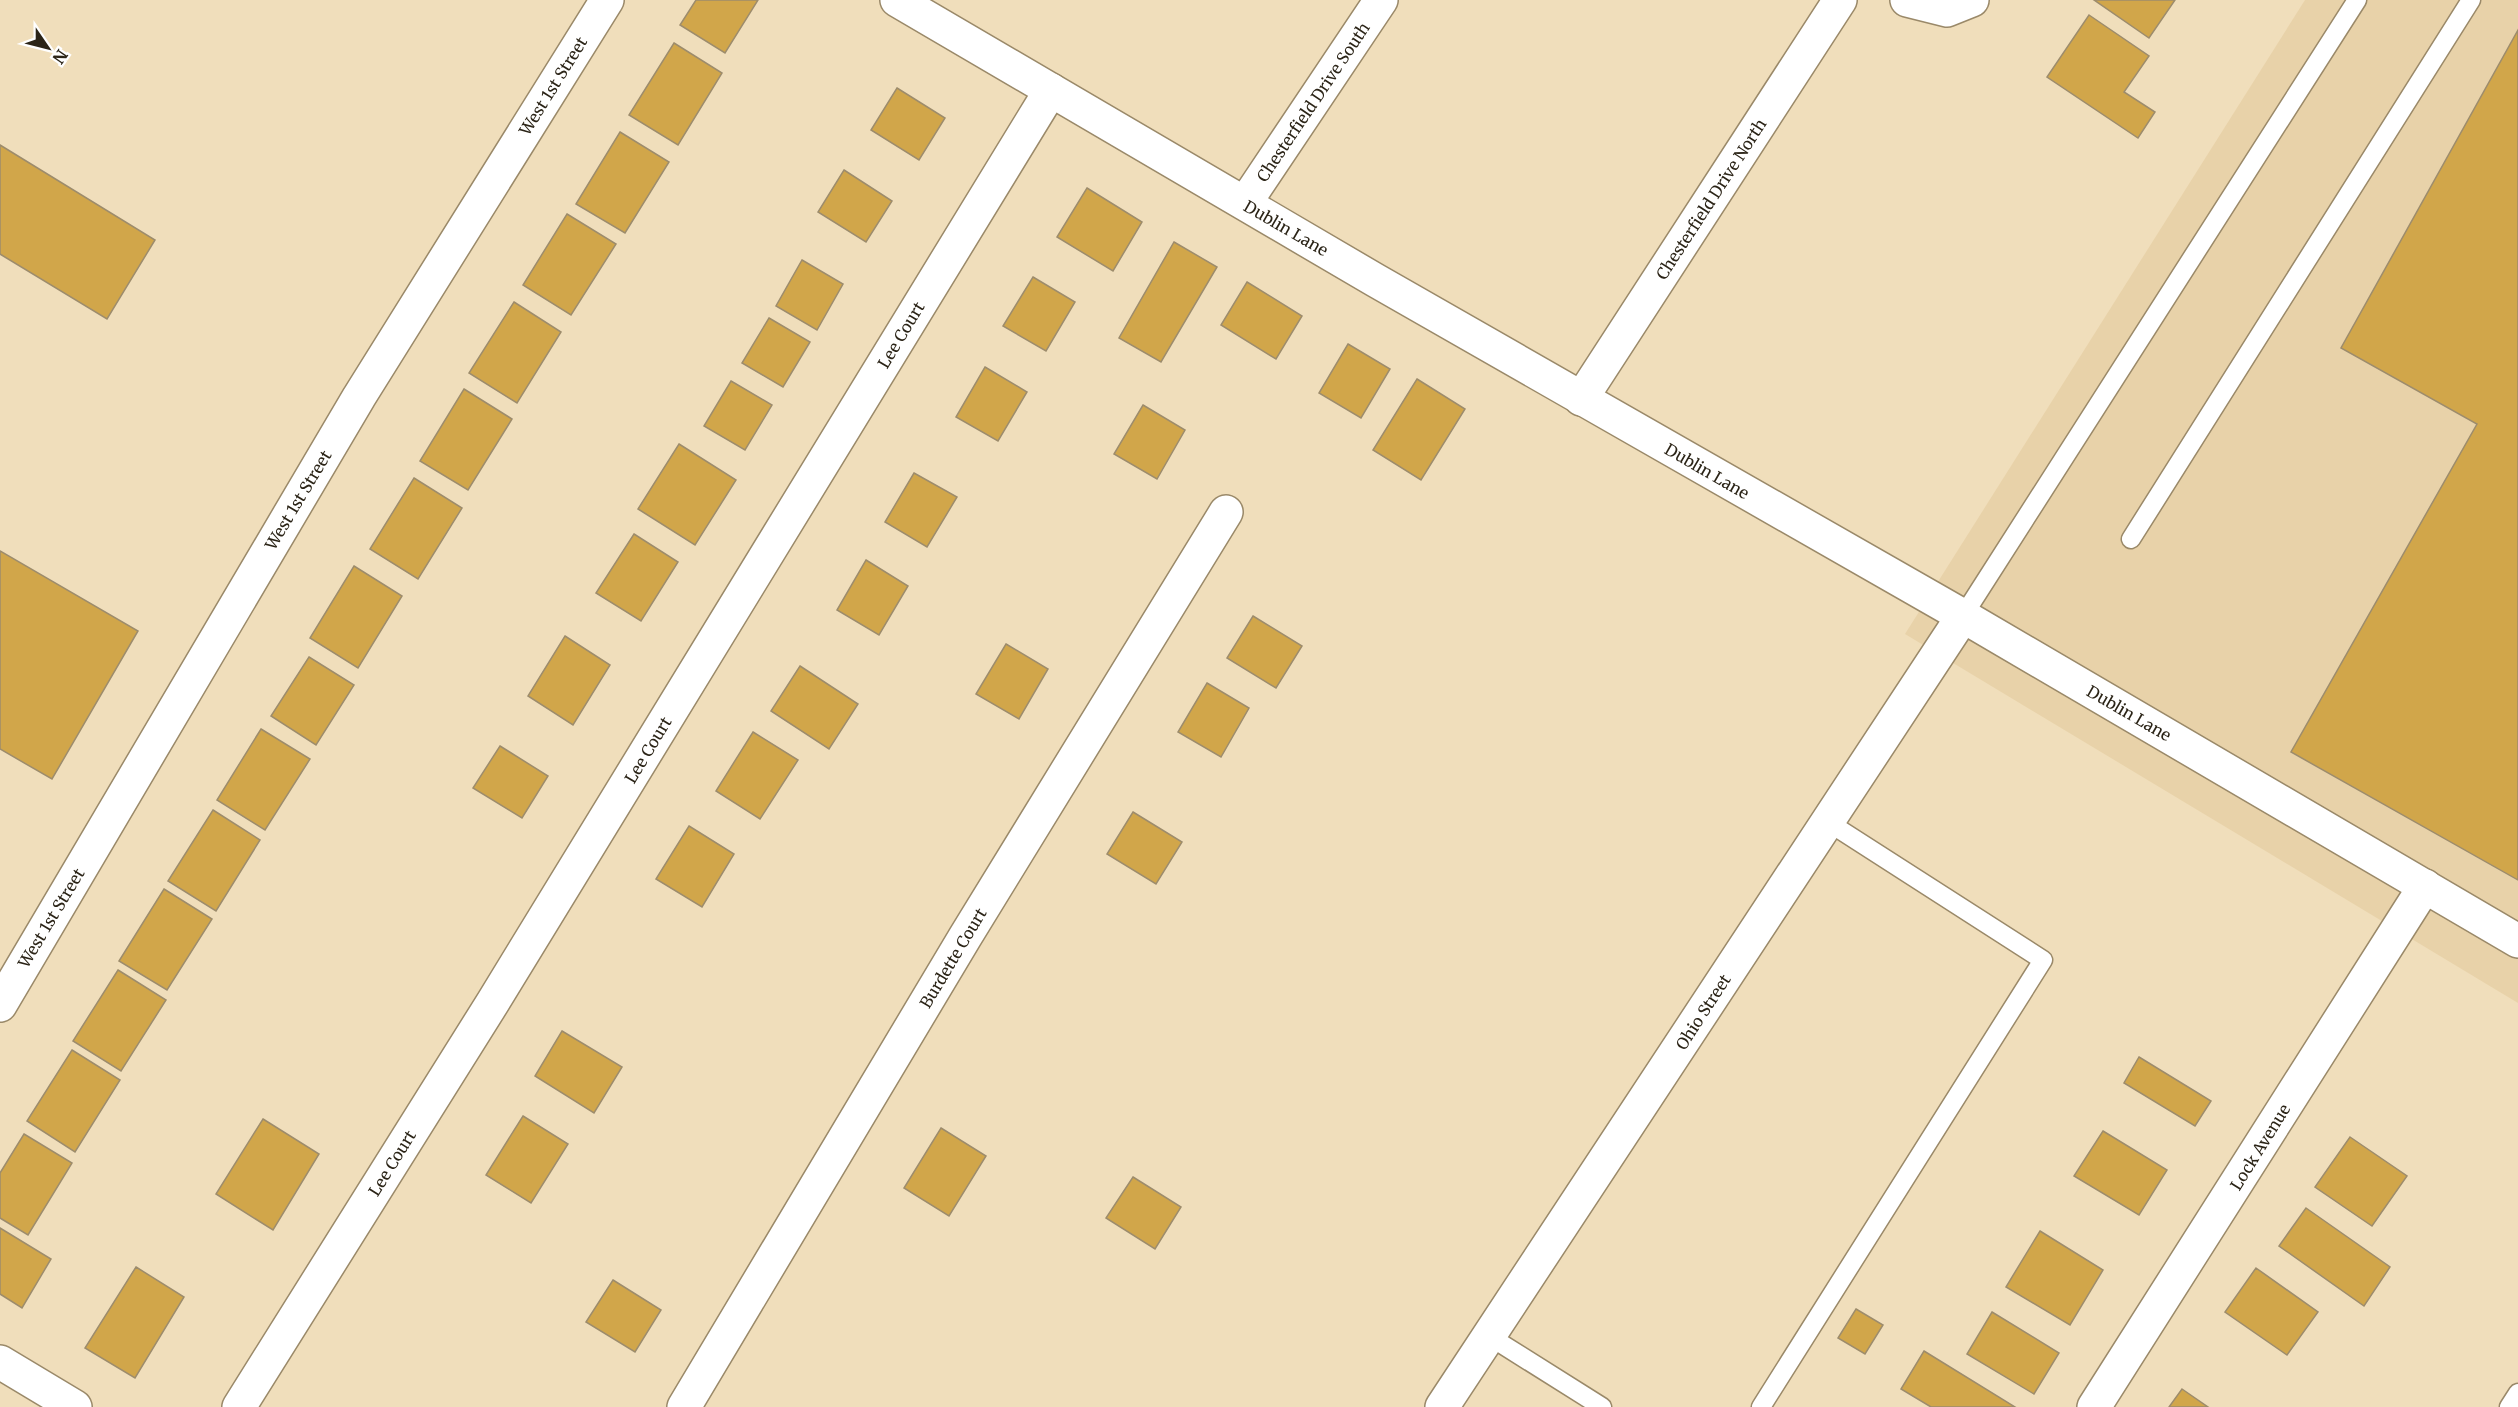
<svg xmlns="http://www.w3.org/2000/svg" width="2518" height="1407" viewBox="0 0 2518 1407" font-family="Merriweather,serif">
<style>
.built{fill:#e8d2a9}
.building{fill:#d1a64a;stroke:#9d8c6c;stroke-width:1.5}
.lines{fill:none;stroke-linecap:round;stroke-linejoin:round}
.lane-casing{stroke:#9a8969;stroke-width:21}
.street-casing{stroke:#9a8969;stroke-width:36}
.lane{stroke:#fff;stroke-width:18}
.street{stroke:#fff;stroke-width:33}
.labels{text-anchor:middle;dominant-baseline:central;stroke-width:4.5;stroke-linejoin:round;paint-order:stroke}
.street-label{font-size:16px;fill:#2b2417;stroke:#fff}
</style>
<rect width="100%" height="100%" fill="#f0debb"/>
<path class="built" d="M2305,0H2518V1003L1905,634Z"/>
<g class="building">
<path d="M696,0H758L725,53L680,25Z"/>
<path d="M2094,0H2175L2149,38Z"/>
<path d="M2089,15L2149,56L2124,92L2155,112L2138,138L2047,77Z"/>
<path d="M2518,30V880L2291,752L2477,424L2341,348Z"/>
<path d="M674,43L722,73L678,145L629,115Z"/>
<path d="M897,88L945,118L919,160L871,130Z"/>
<path d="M620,132L669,162L625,233L576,204Z"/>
<path d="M0,145L155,240L107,319L0,254Z"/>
<path d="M844,170L892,201L866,242L818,212Z"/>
<path d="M1087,188L1142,222L1113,271L1057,237Z"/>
<path d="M567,214L616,244L571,315L523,285Z"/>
<path d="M1174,242L1217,267L1161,362L1119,338Z"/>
<path d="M802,260L843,284L817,330L776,306Z"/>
<path d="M1033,277L1075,302L1046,351L1003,326Z"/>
<path d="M1247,282L1302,316L1276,359L1221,325Z"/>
<path d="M514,302L561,332L517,403L469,373Z"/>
<path d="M769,318L810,342L783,387L742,363Z"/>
<path d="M1348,344L1390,369L1361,418L1319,393Z"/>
<path d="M985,367L1027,392L998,441L956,417Z"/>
<path d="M1417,379L1465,409L1421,480L1373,450Z"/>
<path d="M731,381L772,405L745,450L704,426Z"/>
<path d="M464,389L512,419L468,490L420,461Z"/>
<path d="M1143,405L1185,430L1157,479L1114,454Z"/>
<path d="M679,444L736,480L695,545L638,509Z"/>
<path d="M914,473L957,497L927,547L885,522Z"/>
<path d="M414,478L462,508L418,579L370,549Z"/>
<path d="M634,534L678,562L641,621L596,593Z"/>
<path d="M0,551L138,631L52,779L0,749Z"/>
<path d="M866,560L908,586L879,635L837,610Z"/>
<path d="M354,566L402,596L358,668L310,638Z"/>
<path d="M1253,616L1302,646L1276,688L1227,658Z"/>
<path d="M565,636L610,665L573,725L528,696Z"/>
<path d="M1006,644L1048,669L1019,719L976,694Z"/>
<path d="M309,657L354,685L316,745L271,716Z"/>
<path d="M800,666L858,704L829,749L771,711Z"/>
<path d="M1207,683L1249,708L1221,757L1178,732Z"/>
<path d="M261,729L310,759L265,830L217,800Z"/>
<path d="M753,732L798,760L760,819L716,791Z"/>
<path d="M500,746L548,776L522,818L473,788Z"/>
<path d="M213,810L260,840L216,911L168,881Z"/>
<path d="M1133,812L1182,842L1156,884L1107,854Z"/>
<path d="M689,826L734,854L702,907L656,879Z"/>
<path d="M164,889L212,919L167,990L119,961Z"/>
<path d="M118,970L166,1000L121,1071L73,1041Z"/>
<path d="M562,1031L622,1067L594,1113L535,1076Z"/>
<path d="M72,1050L120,1080L75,1152L27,1121Z"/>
<path d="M2139,1057L2211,1101L2195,1126L2124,1083Z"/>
<path d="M523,1116L568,1144L531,1203L486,1175Z"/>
<path d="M263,1119L319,1154L273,1230L216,1194Z"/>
<path d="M941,1128L986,1156L949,1216L904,1188Z"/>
<path d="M2103,1131L2167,1170L2139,1215L2074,1176Z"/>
<path d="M24,1134L72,1163L28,1235L0,1218V1173Z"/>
<path d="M2350,1137L2407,1176L2372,1226L2315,1187Z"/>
<path d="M1133,1177L1181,1207L1155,1249L1106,1218Z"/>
<path d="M2306,1208L2390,1267L2364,1306L2279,1246Z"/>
<path d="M0,1228L51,1259L22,1308L0,1294Z"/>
<path d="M2040,1231L2103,1270L2070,1325L2006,1287Z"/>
<path d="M136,1267L184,1297L135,1378L85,1348Z"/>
<path d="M2256,1268L2318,1312L2287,1355L2225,1312Z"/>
<path d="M613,1280L661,1310L635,1352L586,1322Z"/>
<path d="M1856,1309L1883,1325L1865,1354L1838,1338Z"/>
<path d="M1992,1312L2059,1353L2034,1394L1967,1354Z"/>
<path d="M1924,1351L2015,1407H1931L1901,1389Z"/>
<path d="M2182,1389L2208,1407H2169Z"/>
</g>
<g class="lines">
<defs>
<g id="lane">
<path d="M2131,539L2471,0"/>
<path d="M1963,616L2357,0"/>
<path d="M1489,1336L1602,1407"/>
<path d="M1761,1407L2043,960L1828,822"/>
<path d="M2509,1407L2518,1393"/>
</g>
<g id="street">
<path d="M897,0L1375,280L1963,616L2518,941"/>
<path d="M1907,0L1947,10L1972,0"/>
<path d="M1245,203L1381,0"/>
<path d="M1581,399L1840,0"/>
<path d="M0,1005L359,397L607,0"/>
<path d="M0,1362L75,1407"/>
<path d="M239,1407L493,1002L1051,90"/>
<path d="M684,1407L965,937L1226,512"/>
<path d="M1442,1407L1963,616"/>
<path d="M2094,1407L2425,886"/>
</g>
</defs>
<use href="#lane" class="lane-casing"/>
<use href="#street" class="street-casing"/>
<use href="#lane" class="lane"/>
<use href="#street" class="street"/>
</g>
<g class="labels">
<g class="street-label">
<text transform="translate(553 86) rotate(-58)">West 1st Street</text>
<text transform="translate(1313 102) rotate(-56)">Chesterfield Drive South</text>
<text transform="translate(1711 199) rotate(-57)">Chesterfield Drive North</text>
<text transform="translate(1286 228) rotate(30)">Dublin Lane</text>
<text transform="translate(901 335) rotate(-59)">Lee Court</text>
<text transform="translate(1707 471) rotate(30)">Dublin Lane</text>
<text transform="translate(298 500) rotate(-59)">West 1st Street</text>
<text transform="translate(2129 713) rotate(30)">Dublin Lane</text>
<text transform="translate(648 750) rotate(-59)">Lee Court</text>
<text transform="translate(51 918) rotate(-59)">West 1st Street</text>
<text transform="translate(953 958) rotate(-59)">Burdette Court</text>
<text transform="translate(1703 1012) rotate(-57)">Ohio Street</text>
<text transform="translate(2260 1147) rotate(-58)">Lock Avenue</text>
<text transform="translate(392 1163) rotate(-58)">Lee Court</text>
</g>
</g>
<g transform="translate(48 48) rotate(125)" stroke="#ffffff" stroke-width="4.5" paint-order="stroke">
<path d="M0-4.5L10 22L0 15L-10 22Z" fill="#2b2417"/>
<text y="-9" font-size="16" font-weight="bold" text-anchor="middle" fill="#2b2417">N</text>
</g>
</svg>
